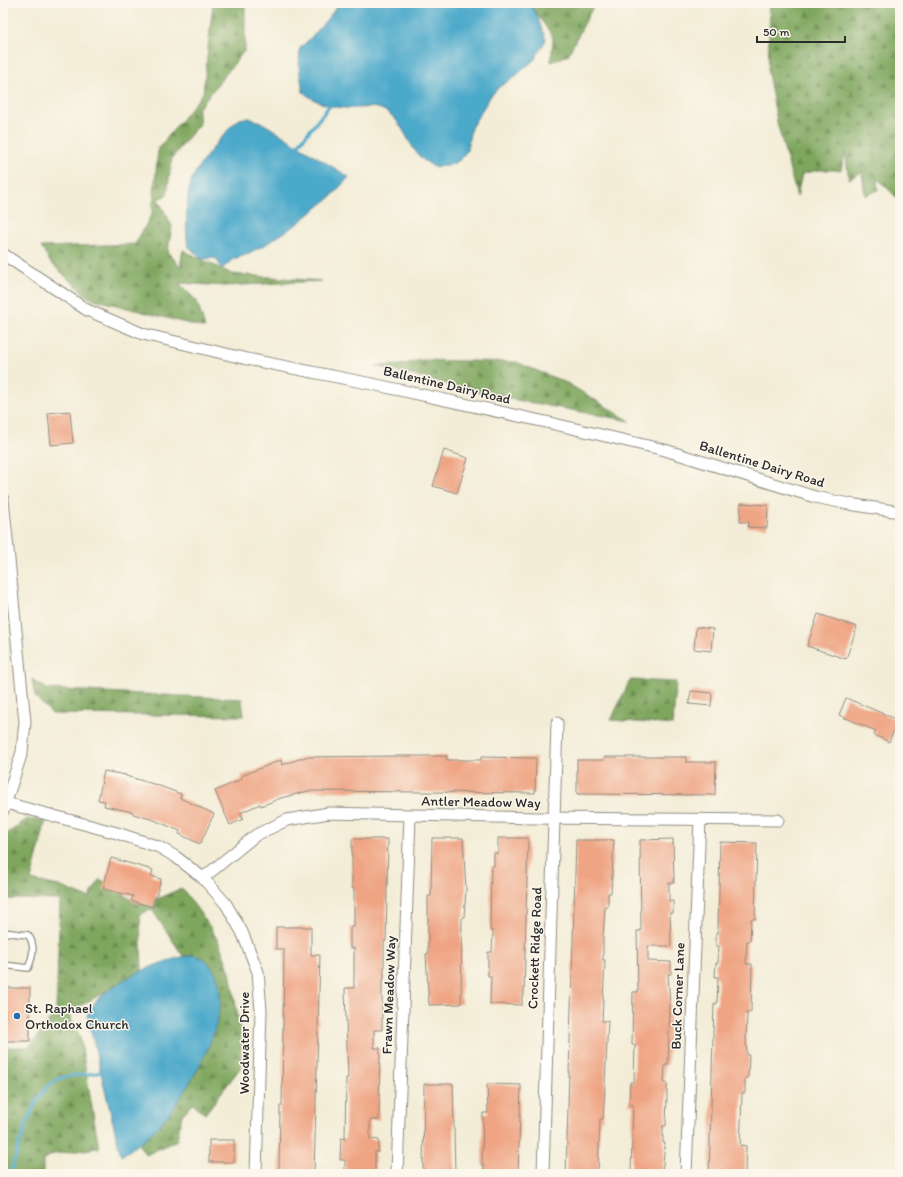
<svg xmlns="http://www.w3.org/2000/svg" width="903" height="1177" viewBox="0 0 903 1177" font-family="Itim,sans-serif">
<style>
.forest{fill:url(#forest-firs);stroke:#546844}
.water{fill:#4ca9ca;stroke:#3c6a7a}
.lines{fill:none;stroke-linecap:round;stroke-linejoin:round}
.stream{stroke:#4ca9ca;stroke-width:3.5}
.building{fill:#efa483}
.lane-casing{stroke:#8f8c81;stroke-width:8}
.street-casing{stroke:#8f8c81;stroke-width:13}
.lane{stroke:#fff;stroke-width:5.5}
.street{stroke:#fff;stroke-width:11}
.poi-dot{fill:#1f6fb2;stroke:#fbf7ec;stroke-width:1.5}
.labels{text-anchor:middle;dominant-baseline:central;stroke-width:3;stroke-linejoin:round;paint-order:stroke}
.street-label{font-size:14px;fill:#2b2b2b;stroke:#fbf7ec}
.poi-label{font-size:14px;fill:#2b2b2b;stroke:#fbf7ec;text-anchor:start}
</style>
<defs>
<pattern id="forest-firs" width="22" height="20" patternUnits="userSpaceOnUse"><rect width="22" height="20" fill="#7ea65d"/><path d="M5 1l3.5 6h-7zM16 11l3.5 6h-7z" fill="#67874d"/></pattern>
</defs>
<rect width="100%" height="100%" fill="#fbf7ec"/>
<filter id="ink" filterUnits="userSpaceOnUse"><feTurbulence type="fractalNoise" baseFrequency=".025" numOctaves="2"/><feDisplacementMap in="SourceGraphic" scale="8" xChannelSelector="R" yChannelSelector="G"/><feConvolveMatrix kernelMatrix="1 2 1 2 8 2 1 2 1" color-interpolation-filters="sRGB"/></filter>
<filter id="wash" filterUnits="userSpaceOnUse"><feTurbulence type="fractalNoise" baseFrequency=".012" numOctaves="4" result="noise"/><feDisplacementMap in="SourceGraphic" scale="16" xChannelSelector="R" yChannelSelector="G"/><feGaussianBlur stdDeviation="0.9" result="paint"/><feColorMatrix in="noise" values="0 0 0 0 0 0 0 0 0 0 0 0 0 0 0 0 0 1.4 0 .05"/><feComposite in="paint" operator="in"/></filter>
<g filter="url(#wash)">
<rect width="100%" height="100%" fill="#f3edd7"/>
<g class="forest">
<path d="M213,3H245V50L198,109L200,123L172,158L167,195L158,199L172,226L168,251L180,267L183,250L232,274L321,281L225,286L179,283L197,301L205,328L89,298L50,262L41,247L135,244L152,214L158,149L203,93Z"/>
<path d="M529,3H595L568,55L551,62L553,37Z"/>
<path d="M770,3H900V165H897L900,175L899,200L877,178L878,190L865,196L862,172L849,179L845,152L841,170H819L802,174L797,197L777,122L768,73Z"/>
<path d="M420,360L516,362L567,383L630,421L495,396L376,366L401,365Z"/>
<path d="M32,679L47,689L242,699L244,716L52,714L35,697Z"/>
<path d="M630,680L676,682L673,725L611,720Z"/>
<path d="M27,819L46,821L31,880L59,886L89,898L100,879L138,904L159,898L182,888L208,924L219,942L230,972L241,1034V1067L205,1114L193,1104L182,1115L177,1140L146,1155L139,1145L167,1117L220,1001C219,972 216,972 194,955L183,956L152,910L140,914L142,971L68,1013L80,1037L99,1148L53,1154L43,1160V1174H3V1047H29L56,1011L60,900L3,899L4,836Z"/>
</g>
<g class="water">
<path d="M340,3H529L536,13L546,40L534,60L512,79L499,87L490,97L471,128L467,150L461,159L453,164L434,167C430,164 425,162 421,158C406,143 403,118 381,109C373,106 365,108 357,108C337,109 318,105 303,92L299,68L300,48C315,35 327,19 340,3Z"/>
<path d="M249,118L261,122L349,177L331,197L293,227L263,246L243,256L233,259L222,269L216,258L202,259L188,246C185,231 186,193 192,179C195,169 231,123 240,119C242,118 246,118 249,118Z"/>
<path d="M194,955C197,957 202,957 205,959C207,961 209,964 211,966C241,1004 192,1085 167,1116C155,1132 138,1145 121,1156L87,1015C99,985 163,958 194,955Z"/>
</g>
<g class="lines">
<g class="stream">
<path d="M295,149L331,104"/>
<path d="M10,1174C20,1146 31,1089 61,1078C73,1074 97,1075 104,1071"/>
</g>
</g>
<g id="blocks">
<g class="building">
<path d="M70,411L73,443L51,445L48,413Z"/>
<path d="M444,450L468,458L457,493L433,486Z"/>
<path d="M741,503L768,505L767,528L748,527L749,522H740Z"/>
<path d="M818,614L857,627L846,659L807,646Z"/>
<path d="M696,627L713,629L711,651L694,649Z"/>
<path d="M691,691L712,693L711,706L689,704Z"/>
<path d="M846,698L898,720L889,742L874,735L876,731L839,715Z"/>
<path d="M396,756H447V760H481V757L536,758L535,793L308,791L281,798L261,806L260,804L240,813L243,819L230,825L215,791L242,779L241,776L281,760L282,765L305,757Z"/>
<path d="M604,757H686V762H716L715,795L577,794V760H604Z"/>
<path d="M104,771L126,775V776L157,785L181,794L180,798L214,814L200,844L179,834L180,831L154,820L133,814V812L104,806L105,801L98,800Z"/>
<path d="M432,838H463L466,889L464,917H462L461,1004L429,1005L426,954H428V896H431Z"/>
<path d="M498,838H528L524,995H522V1005L490,1004L491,976H488V952H492L493,931H490L491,866H494V853H498Z"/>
<path d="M352,839H388L386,941H384V980H382V1030H374V1048H380L379,1120H370V1139L379,1140L378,1152H375V1174H345V1160H340L341,1138L345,1139L346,1078H348L345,988H354V948H350V927H354V888H352Z"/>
<path d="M673,839L674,883H669V901H673V913H670L671,946H648V961L671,962V974H668L670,1005L668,1065H665L664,1083H667V1096L666,1126H663V1143H665L662,1174H631L633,1105H629L630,1082H634L635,1045H632L633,992H638L637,931H641L640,840Z"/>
<path d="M576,840H614L611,893H608V907H605L603,937V960H605L602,1021H608L604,1104L603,1119H600L598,1174H566Z"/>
<path d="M720,842L757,843L755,919H751L750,941H747L746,964H752L751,1012H747L746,1041L747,1055H749L748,1078H745V1093H742L741,1123L740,1145L746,1146L745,1174H709L714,1004H717L718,977H715L716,963H718L719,946H716V933H718Z"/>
<path d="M111,858L153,870L151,876L161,879L153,907L131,901L133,896L103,889Z"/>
<path d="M276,927H311V955H320L314,1174H279L280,1106H282L284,949H276Z"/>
<rect x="5" y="988" width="25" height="53"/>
<path d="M424,1084H453L455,1174H423Z"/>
<path d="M487,1084L521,1085L518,1174H484V1165H482L483,1113H488Z"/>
<rect x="209" y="1140" width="25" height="22"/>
</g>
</g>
</g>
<g filter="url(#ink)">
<use href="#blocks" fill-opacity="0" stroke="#8f8c81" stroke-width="1"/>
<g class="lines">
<defs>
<path id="lane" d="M3,932L28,935C36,945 33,957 28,968L3,965"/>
<g id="street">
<path d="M3,254L87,310L143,334L247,359L372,384L546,422L665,450L815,497L849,504L900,512"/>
<path d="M3,499L25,722L22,752L3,811"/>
<path d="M6,803L117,833L159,847L176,857L203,878L226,904L242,932L258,972L261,1011L256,1174"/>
<path d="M203,878L256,835L287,820L329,813L536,818L778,820"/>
<path d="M397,1174L410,816"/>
<path d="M543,1174L557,723"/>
<path d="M686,1174L700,819"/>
</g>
</defs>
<use href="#lane" class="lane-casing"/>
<use href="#street" class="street-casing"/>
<use href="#lane" class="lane"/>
<use href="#street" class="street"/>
</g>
</g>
<circle class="poi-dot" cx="17" cy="1016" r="4"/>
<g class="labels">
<g class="street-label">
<text transform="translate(447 385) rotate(13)">Ballentine Dairy Road</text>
<text transform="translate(762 464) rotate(17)">Ballentine Dairy Road</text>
<text transform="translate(481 802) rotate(1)">Antler Meadow Way</text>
<text transform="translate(535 948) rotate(-88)">Crockett Ridge Road</text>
<text transform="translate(389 995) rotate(-88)">Frawn Meadow Way</text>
<text transform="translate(678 996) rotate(-88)">Buck Corner Lane</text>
<text transform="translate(244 1043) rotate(-90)">Woodwater Drive</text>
</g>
<g class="poi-label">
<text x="25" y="1008">St. Raphael<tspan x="25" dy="16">Orthodox Church</tspan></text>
</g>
</g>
<rect width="903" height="1177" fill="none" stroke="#fbf7ec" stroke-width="16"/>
<path d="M757 36v6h88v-6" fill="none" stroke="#2b2b2b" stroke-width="2"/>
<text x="763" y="36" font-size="12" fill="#2b2b2b" stroke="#fbf7ec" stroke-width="3" paint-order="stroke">50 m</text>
</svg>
